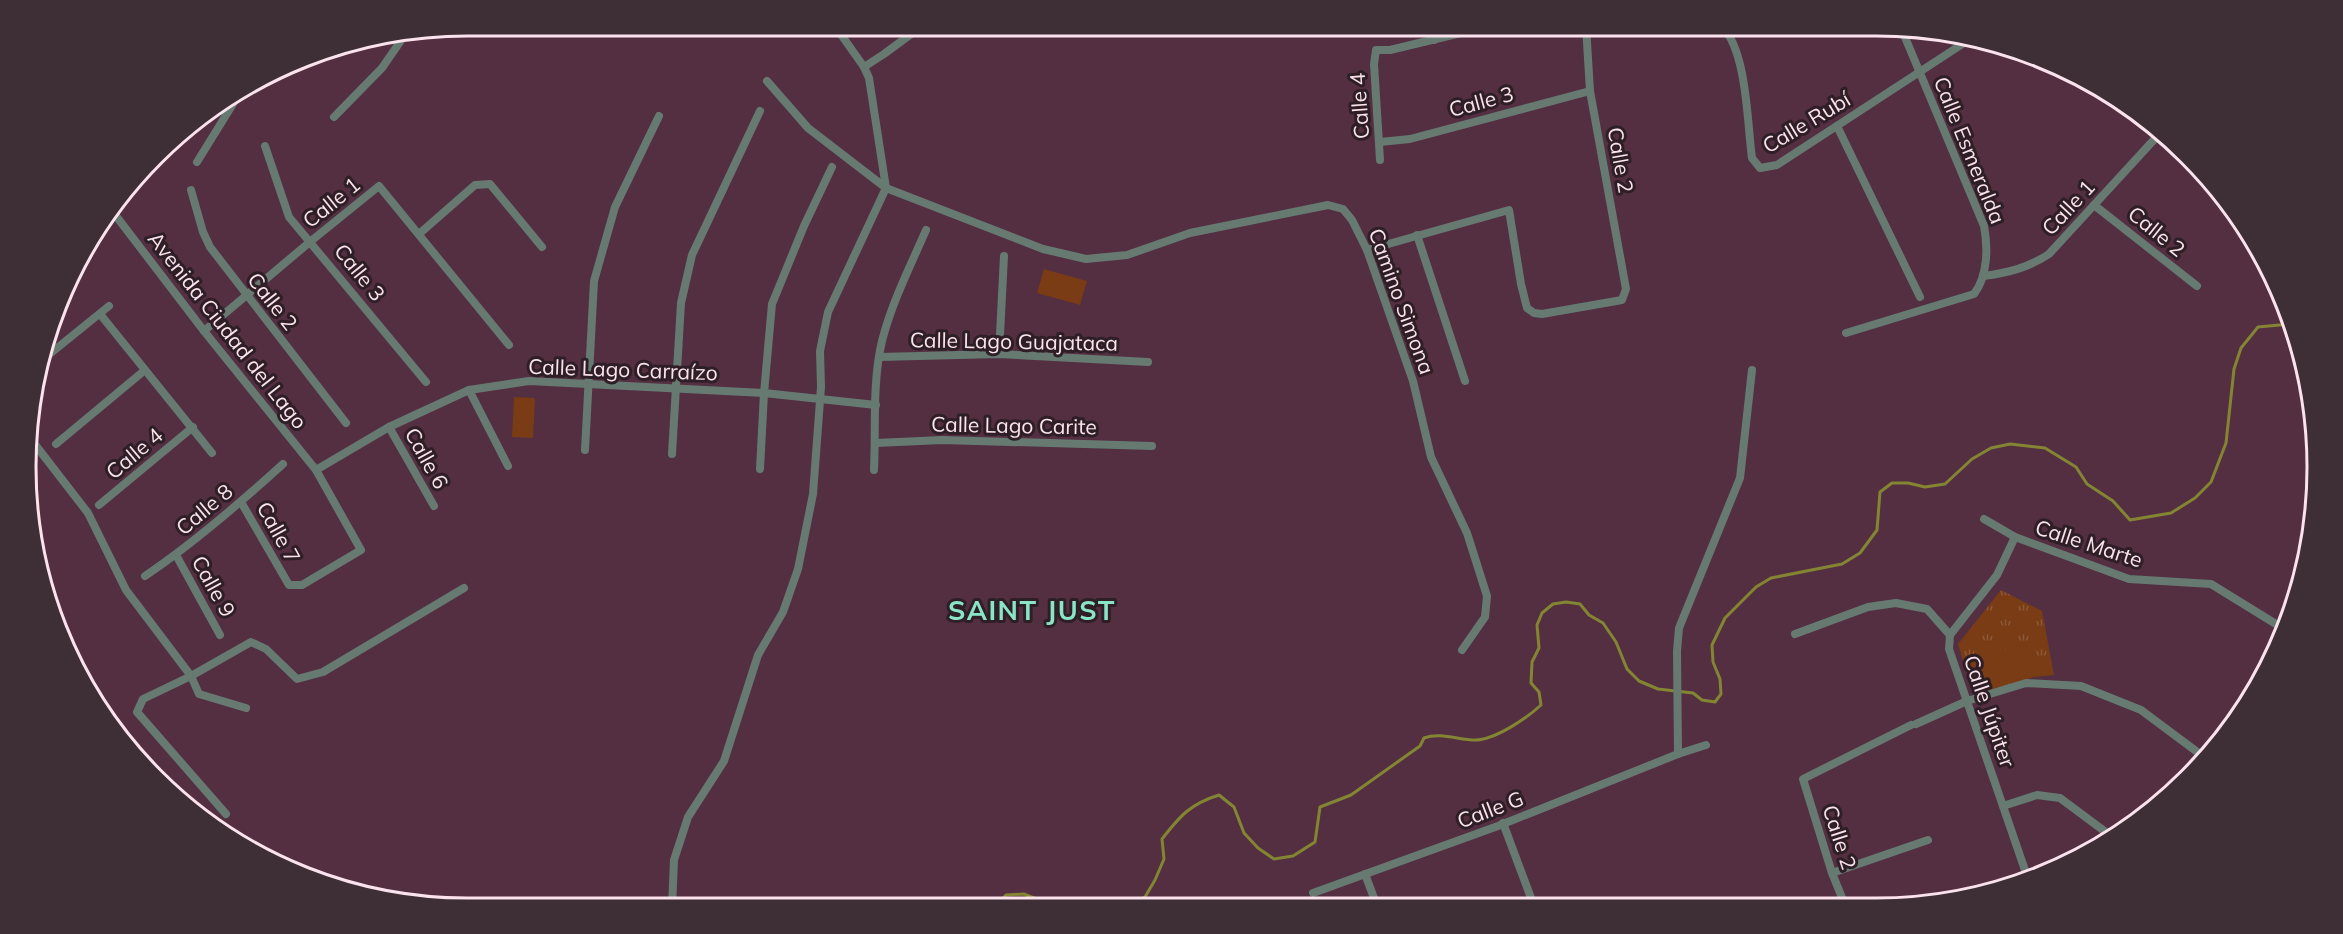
<svg xmlns="http://www.w3.org/2000/svg" width="2343" height="934" viewBox="0 0 2343 934" font-family="Mulish,sans-serif">
<style>
.grass{fill:url(#grass-tufts)}
.pitch{fill:#793c15}
.lines{fill:none;stroke-linecap:round;stroke-linejoin:round}
.stream{stroke:#848532;stroke-width:3}
.minor{stroke:#667a72;stroke-width:8}
.labels{text-anchor:middle;dominant-baseline:central;stroke-width:6;stroke-linejoin:round;paint-order:stroke}
.street-label{font-size:21px;fill:#fbe3ed;stroke:#2e1e26}
.district-label{font-size:27px;font-weight:bold;letter-spacing:1.5px;fill:#89e5c5;stroke:#2e1e26}
.rim{fill:none;stroke:#fbe3ed;stroke-width:3}
</style>
<defs>
<pattern id="grass-tufts" width="24" height="20" patternUnits="userSpaceOnUse" patternTransform="scale(1.5)"><rect width="24" height="20" fill="#793c15"/><path d="M3 7l-1-3M5 7V3M7 7l1-3M15 17l-1-3M17 17v-4M19 17l1-3" fill="none" stroke="#8d5837"/></pattern>
</defs>
<rect width="100%" height="100%" fill="#532f41"/>
<path class="grass" d="M2001,590L2042,611L2054,675L2034,677L1979,694L1972,691L1958,644Z"/>
<g class="pitch">
<path d="M1044,269L1087,281L1080,305L1037,293Z"/>
<path d="M514,397L535,398L533,438L512,437Z"/>
<path d="M2025,644L2034,676L1987,690L1978,658Z"/>
</g>
<g class="lines">
<g class="stream">
<path d="M994,907L1006,895L1024,894L1056,907"/>
<path d="M1126,907L1145,897L1155,880L1164,859L1162,839C1180,816 1190,804 1219,795L1234,807L1244,833L1258,848L1274,859L1293,856L1315,842L1320,807L1351,795L1420,746L1424,738C1440,732 1459,740 1475,740C1495,740 1527,718 1541,705L1539,692L1531,683L1532,662L1539,648L1537,625L1542,613L1553,604L1566,602L1580,604L1589,615L1603,623L1616,642L1627,669L1639,681L1658,689L1693,693L1702,700L1715,702L1721,694L1720,679L1713,662L1712,645L1725,618L1756,587L1771,578L1842,564L1860,553L1877,530L1880,492L1892,483H1908L1925,487L1945,484L1972,459L1991,448L2010,444L2045,448L2076,467L2087,484L2113,501L2130,520L2171,513L2195,498L2211,482L2226,443L2234,369L2241,348L2258,327L2292,324"/>
</g>
<g class="minor">
<path d="M1431,26L1434,40"/>
<path d="M1722,26C1747,52 1747,121 1752,158L1760,168L1777,165L1967,41"/>
<path d="M864,67L884,54L922,26"/>
<path d="M767,81L808,128L886,188L1043,249L1086,259L1127,255L1190,233L1328,205L1343,209L1352,220L1367,250L1413,381L1431,457L1467,533L1487,596L1485,617L1462,650"/>
<path d="M334,117L382,68L404,36"/>
<path d="M1837,126L1920,297"/>
<path d="M1380,142L1410,139L1590,91"/>
<path d="M265,146L289,217L426,382"/>
<path d="M1380,160L1374,64L1376,50H1390L1490,26"/>
<path d="M197,162L236,99L251,83"/>
<path d="M191,190L203,232L210,247L346,423"/>
<path d="M2094,205L2197,286"/>
<path d="M113,212L204,331L316,470L361,550L302,585H289L241,502"/>
<path d="M419,234L475,185L490,184L542,247"/>
<path d="M1417,235L1465,381"/>
<path d="M1367,250L1509,210L1521,284L1527,308L1534,313L1542,314L1622,300L1626,289L1590,91L1586,26"/>
<path d="M1983,276C2007,273 2028,268 2049,254L2162,131"/>
<path d="M100,314L212,453"/>
<path d="M204,331L311,241L379,186L509,345"/>
<path d="M1846,333L1974,294C1988,276 1988,247 1984,226L1902,30"/>
<path d="M999,354L1004,256"/>
<path d="M879,357L999,354L1148,362"/>
<path d="M41,361L109,306"/>
<path d="M469,390L508,466"/>
<path d="M389,427L434,506"/>
<path d="M30,438L88,513L126,590L191,676L199,694L246,708"/>
<path d="M876,443L942,440L1152,446"/>
<path d="M56,444L145,370"/>
<path d="M585,450L594,281L615,207L659,116"/>
<path d="M672,454L681,303L692,255L760,111"/>
<path d="M760,469L764,393L772,304L804,226L832,167"/>
<path d="M316,470L389,427L469,390L529,381L764,393L876,405"/>
<path d="M874,470C876,428 872,383 882,341C892,302 910,267 926,230"/>
<path d="M99,505L193,427"/>
<path d="M1984,519L2015,537L2129,579L2211,584L2284,629"/>
<path d="M2015,537L1997,575L1950,635L1949,649L2027,876"/>
<path d="M176,555L220,635"/>
<path d="M145,576C194,543 239,504 283,464"/>
<path d="M2282,628L2292,614"/>
<path d="M1795,634L1868,607L1896,603L1927,609L1950,635"/>
<path d="M1916,724L1967,701L2026,683L2081,686L2141,710L2204,757"/>
<path d="M1678,754L1677,651L1679,628L1740,478L1752,370"/>
<path d="M2003,806L2037,795L2060,798L2111,836"/>
<path d="M226,814L137,712L143,699L191,676L251,642L266,649L297,679L323,672L464,588"/>
<path d="M1503,823L1534,906"/>
<path d="M1832,873L1928,840"/>
<path d="M1365,874L1377,906"/>
<path d="M1313,893L1498,826L1678,754L1706,745"/>
<path d="M1845,905L1832,873L1803,779L1911,725"/>
<path d="M672,908L674,860L688,817L724,761L758,655L783,612L798,569L813,494L821,387L820,351L828,312L886,188L869,78L864,67L835,26"/>
</g>
</g>
<g class="labels">
<g class="street-label">
<text transform="translate(1481 101) rotate(-15)">Calle 3</text>
<text transform="translate(1359 106) rotate(-94)">Calle 4</text>
<text transform="translate(1806 122) rotate(-31)">Calle Rubí</text>
<text transform="translate(1970 150) rotate(68)">Calle Esmeralda</text>
<text transform="translate(1621 160) rotate(80)">Calle 2</text>
<text transform="translate(331 202) rotate(-39)">Calle 1</text>
<text transform="translate(2068 207) rotate(-47)">Calle 1</text>
<text transform="translate(2157 231) rotate(39)">Calle 2</text>
<text transform="translate(360 272) rotate(51)">Calle 3</text>
<text transform="translate(273 301) rotate(52)">Calle 2</text>
<text transform="translate(1402 301) rotate(70)">Camino Simona</text>
<text transform="translate(228 330) rotate(52)">Avenida Ciudad del Lago</text>
<text transform="translate(1014 341) rotate(1)">Calle Lago Guajataca</text>
<text transform="translate(623 369) rotate(2)">Calle Lago Carraízo</text>
<text transform="translate(1014 425) rotate(1)">Calle Lago Carite</text>
<text transform="translate(134 453) rotate(-40)">Calle 4</text>
<text transform="translate(427 458) rotate(61)">Calle 6</text>
<text transform="translate(204 509) rotate(-40)">Calle 8</text>
<text transform="translate(279 532) rotate(61)">Calle 7</text>
<text transform="translate(2089 543) rotate(18)">Calle Marte</text>
<text transform="translate(214 586) rotate(61)">Calle 9</text>
<text transform="translate(1990 711) rotate(71)">Calle Júpiter</text>
<text transform="translate(1490 809) rotate(-21)">Calle G</text>
<text transform="translate(1840 837) rotate(72)">Calle 2</text>
</g>
<g class="district-label">
<text x="1032" y="610">SAINT JUST</text>
</g>
</g>
<path d="M0 0H2343V934H0ZM467 36H1876A431 431 0 0 1 2307 467V467A431 431 0 0 1 1876 898H467A431 431 0 0 1 36 467V467A431 431 0 0 1 467 36Z" fill="#3e2e36" fill-rule="evenodd"/>
<path class="rim" d="M467 36H1876A431 431 0 0 1 2307 467V467A431 431 0 0 1 1876 898H467A431 431 0 0 1 36 467V467A431 431 0 0 1 467 36Z"/>
</svg>
